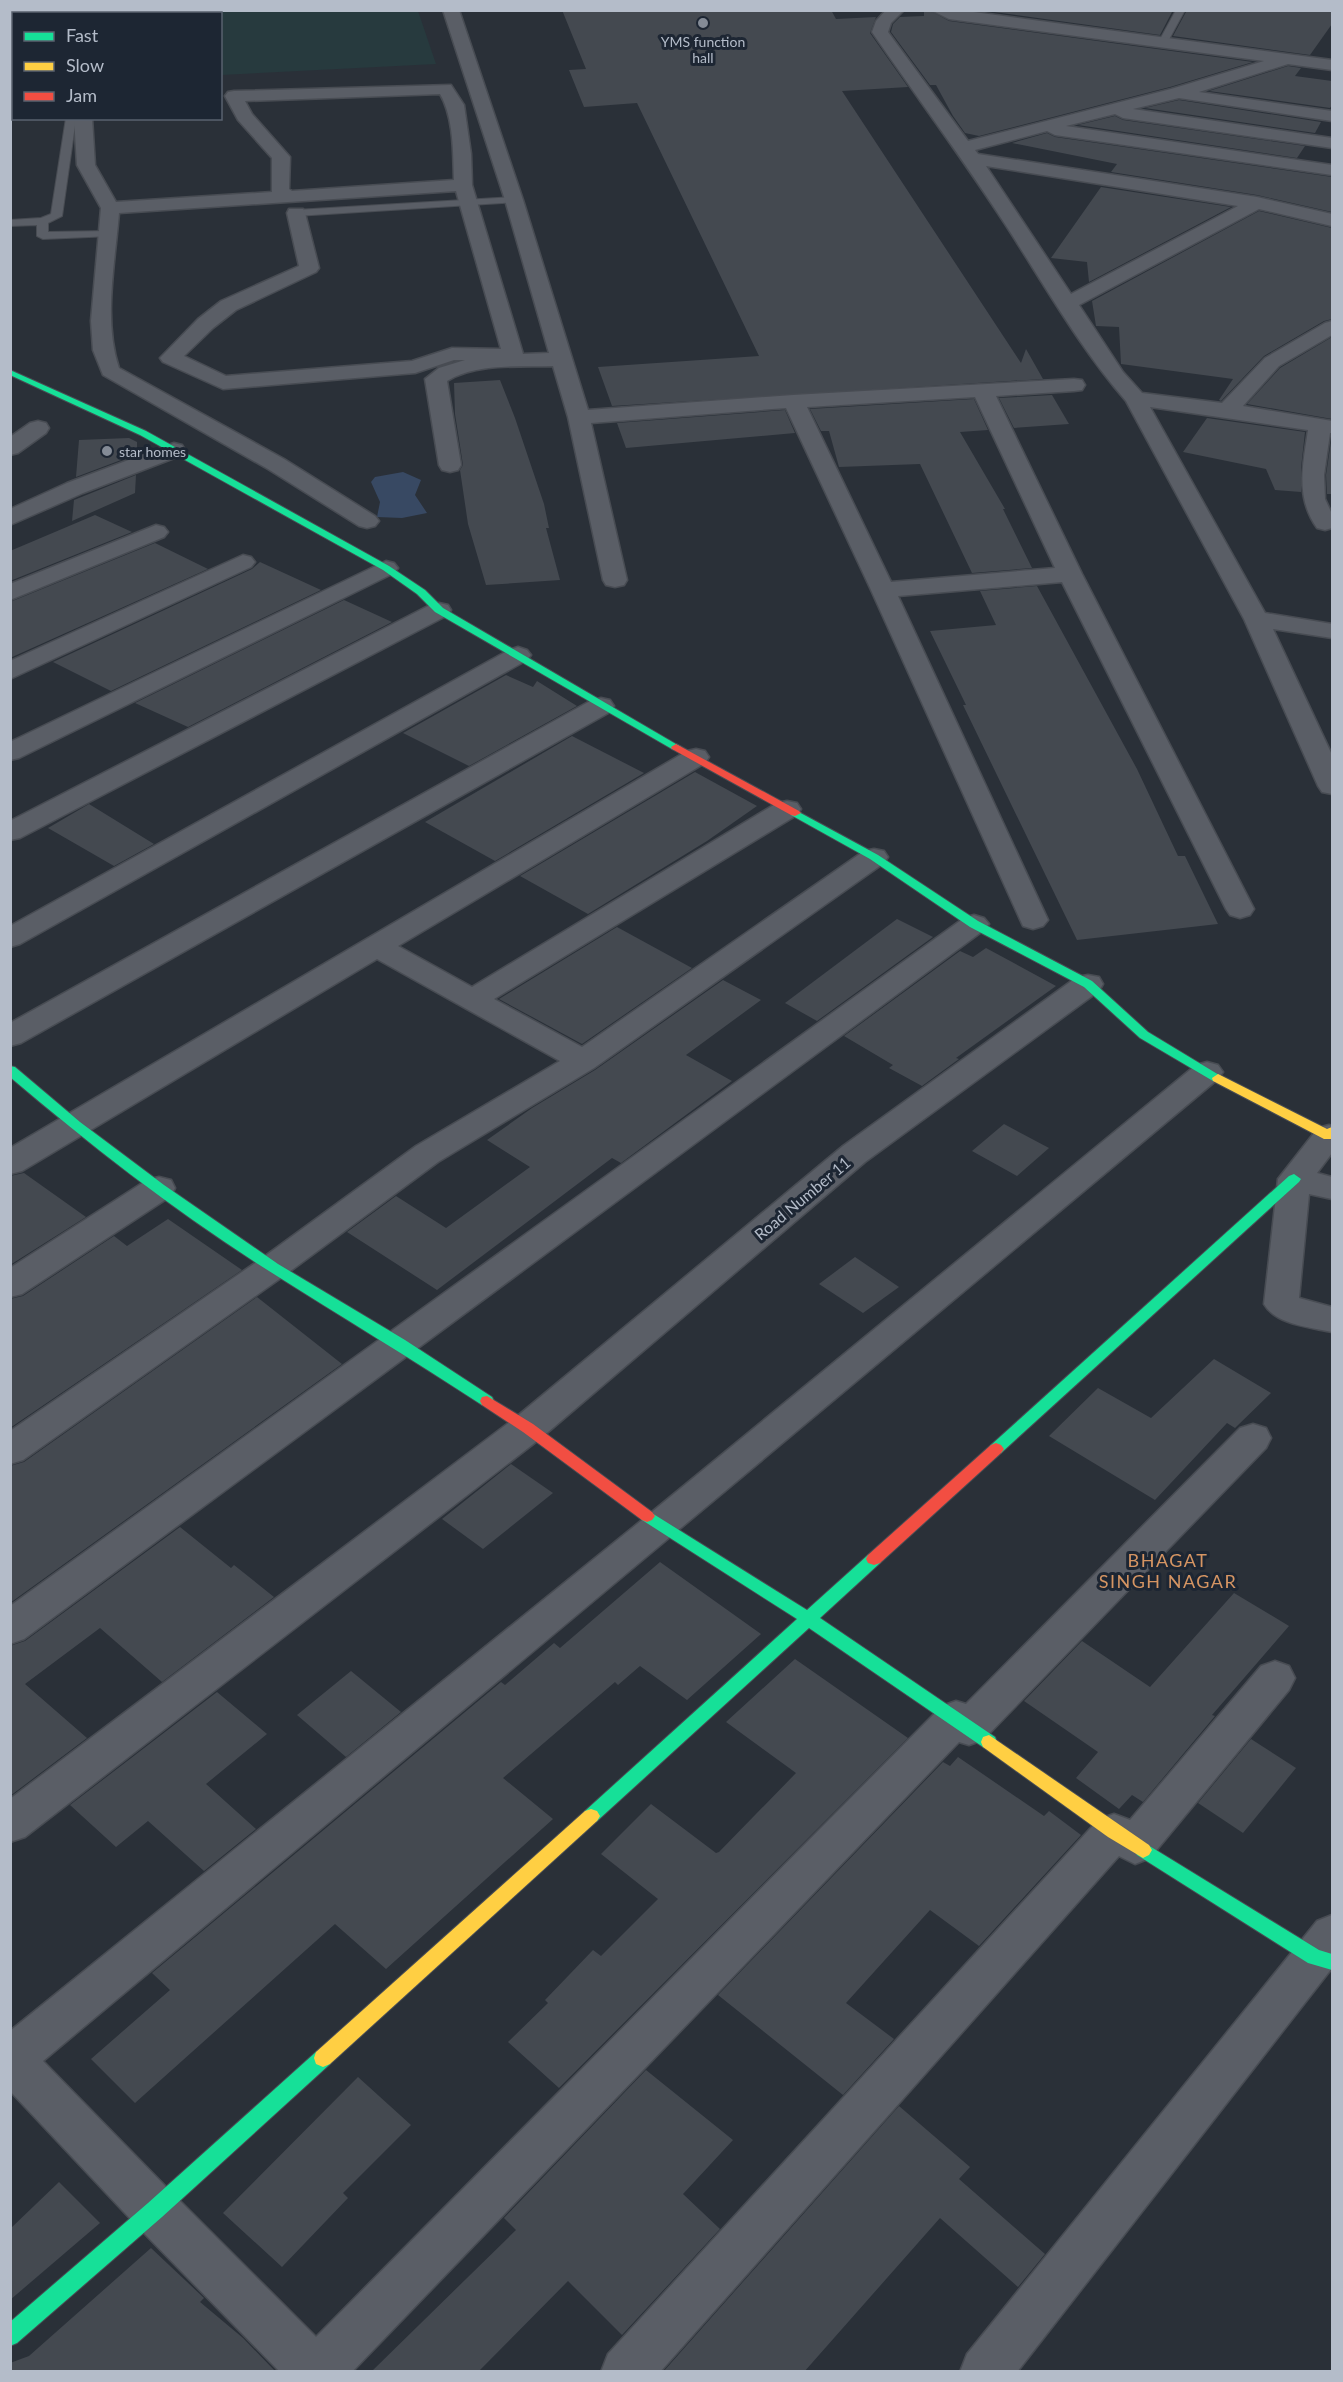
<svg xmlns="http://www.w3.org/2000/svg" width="1343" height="2382" viewBox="0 0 1343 2382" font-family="Lato,sans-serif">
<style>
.green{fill:#273a3e}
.water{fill:#384963}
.building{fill:#444950}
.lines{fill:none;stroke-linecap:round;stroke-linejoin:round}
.lane-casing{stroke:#484c53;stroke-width:2}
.street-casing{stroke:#484c53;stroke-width:3}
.fast-casing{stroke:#484c53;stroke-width:2}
.slow-casing{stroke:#484c53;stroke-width:2}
.jam-casing{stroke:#484c53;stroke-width:2}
.lane{fill:#5a5e66;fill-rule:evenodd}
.street{fill:#5a5e66;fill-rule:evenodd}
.fast{fill:#16e098;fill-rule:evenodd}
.slow{fill:#ffcf43;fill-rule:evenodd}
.jam{fill:#f24e42;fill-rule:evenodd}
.poi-dot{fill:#848b96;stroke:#1d2633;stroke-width:2}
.labels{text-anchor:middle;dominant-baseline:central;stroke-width:6;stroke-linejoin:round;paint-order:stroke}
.far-poi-label{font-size:14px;fill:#b4bcc9;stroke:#1d2633}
.street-label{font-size:16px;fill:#b4bcc9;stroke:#1d2633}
.neighbourhood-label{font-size:18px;letter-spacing:1.5px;fill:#d59563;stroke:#1d2633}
</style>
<rect width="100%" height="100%" fill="#2a3038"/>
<path class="green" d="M11,10L418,11L436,64L221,75L220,14H14V87H11Z"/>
<path class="water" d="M403,472L421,480L415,495L427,513L402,518L377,517L380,502L371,482L375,477Z"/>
<g class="building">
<path d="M562,10H831L836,19L876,17L870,33L908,87L842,91L1021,363L1026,349L1043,379L612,406L598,367L759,356L637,103L584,107L569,70L586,69Z"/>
<path d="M924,10H929L949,21L1253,62L1170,87L979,136L965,133L953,116L936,85H930L891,32L893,24L900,17L924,16Z"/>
<path d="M980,10H1173L1160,35Z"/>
<path d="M1187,10H1332V24L1310,55L1173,36Z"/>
<path d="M1288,66L1301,68L1295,76L1332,81V105L1330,108L1209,91Z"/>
<path d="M1179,100L1321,122L1315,133L1145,108Z"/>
<path d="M1115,116L1123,120L1305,146L1297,158L1078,125Z"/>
<path d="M1047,133L1055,137L1332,177V212L1257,195L1111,172L1117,164L1012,143Z"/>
<path d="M1101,187L1231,207L1089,282L1087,262L1051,258Z"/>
<path d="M1259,211L1332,228V319L1324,321L1264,356L1221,401L1219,400L1233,379L1121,364L1119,327L1096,326L1092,301Z"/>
<path d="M1332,337V419L1247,404L1280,368Z"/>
<path d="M500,380L515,418L544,504L549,528H546L560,580L486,585L468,524L460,470L463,465L455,414L454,383Z"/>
<path d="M1052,395L1069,424L1014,428L999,398Z"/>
<path d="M974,399L988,430L960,432L1005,509H1003L1032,568L972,573L920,464L839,467L829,431H821L810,409Z"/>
<path d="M785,410L795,433L626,448L617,423Z"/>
<path d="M1207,418L1305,432L1301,468V492L1275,490L1266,469L1183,452Z"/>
<path d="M1332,435V494H1327L1326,475Z"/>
<path d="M129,438L137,442V454L76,477L79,440Z"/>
<path d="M136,475L135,493L72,521L74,500Z"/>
<path d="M95,515L132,532L10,581V551Z"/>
<path d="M155,543L208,569L10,658V602Z"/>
<path d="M260,562L321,590L111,691L53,662L252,569Z"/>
<path d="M1037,586L1137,769L1178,856H1185L1218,924L1077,940L963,705H966L930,631L996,625L980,591Z"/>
<path d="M344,600L392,622L188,727L135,703Z"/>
<path d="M506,675L533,687L537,681L577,706L469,766L403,733Z"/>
<path d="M572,736L644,773L495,861L425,822Z"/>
<path d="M695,772L757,806L707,841L588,914L520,876Z"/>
<path d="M89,804L154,844L114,866L48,828Z"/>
<path d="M897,919L933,937L817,1021L785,1003Z"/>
<path d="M617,927L692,968L582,1044L499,999Z"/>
<path d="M986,948L1056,986L956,1058L959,1059L922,1086L889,1068L893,1065L844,1036L960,951L973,957Z"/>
<path d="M723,980L761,1000L686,1055L732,1081L621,1163L612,1158L437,1290L347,1232L396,1196L446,1228L530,1167L487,1140L532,1108L595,1070Z"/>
<path d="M1004,1124L1049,1148L1017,1176L972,1151Z"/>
<path d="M24,1173L86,1217L10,1265V1176Z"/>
<path d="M168,1219L242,1270L10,1428V1299L23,1296L114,1236L127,1246Z"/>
<path d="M855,1257L899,1287L863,1313L819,1284Z"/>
<path d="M257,1297L342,1364L10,1603V1466L24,1462Z"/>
<path d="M1214,1359L1271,1393L1235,1428L1227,1423L1155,1500L1049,1436L1098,1388L1151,1418Z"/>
<path d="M511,1464L553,1493L483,1549L442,1519Z"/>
<path d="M180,1527L231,1568L234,1565L274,1597L162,1682L100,1628L25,1684L87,1738L10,1796V1646L25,1641Z"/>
<path d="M660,1562L761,1634L687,1700L640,1666L618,1685L615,1682L503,1778L553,1819L386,1969L335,1924L135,2103L91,2059L170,1990L152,1973L501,1682L505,1685L554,1643L560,1648Z"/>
<path d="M1234,1593L1289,1626L1212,1715L1215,1716L1143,1802L1132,1795L1119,1809L1076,1778L1098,1752L1024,1701L1082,1641L1150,1687Z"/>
<path d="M795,1659L908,1738L559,2088L508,2042L548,2003L545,2000L593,1950L601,1956L658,1899L601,1854L651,1804L716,1853L719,1852L796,1773L726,1722Z"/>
<path d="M351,1671L401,1712L346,1757L297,1715Z"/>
<path d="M217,1692L267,1734L206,1784L256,1829L204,1871L148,1821L116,1847L70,1805Z"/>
<path d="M1251,1739L1296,1768L1243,1833L1198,1803Z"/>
<path d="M958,1757L1044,1816L1049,1811L1081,1835L979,1946L930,1910L846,2003L894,2039L843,2095L718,1995L943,1762L950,1766Z"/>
<path d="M646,2070L733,2140L683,2194L720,2229L622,2335L568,2281L478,2372H371L516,2230L504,2218Z"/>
<path d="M358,2077L411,2125L343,2193L348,2198L282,2267L223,2213Z"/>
<path d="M899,2106L970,2167L959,2179L1045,2254L1018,2287L940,2218L804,2372H663Z"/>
<path d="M59,2182L100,2223L10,2300V2229Z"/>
<path d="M151,2248L204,2298L200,2302L243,2338L276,2372H10V2363L29,2356Z"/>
</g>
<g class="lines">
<defs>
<g id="lane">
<path d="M1176,10H1185L1166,45H1160L1158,43Z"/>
<path d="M10,114H14V118H18L10,120Z"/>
<path d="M66,118H76L62,216L48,223V232L108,231L112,232V236L43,239L37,236V225L10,226V220L41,218L51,214Z"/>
<path d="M514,197L520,200L518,202L296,216L290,213L296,210Z"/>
</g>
<g id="street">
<path d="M443,10H459L523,200L588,410L793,395L1074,379L1082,380L1085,385L1082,390L1074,391L996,396L1082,574L1254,909L1250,915L1240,918L1230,915L1226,909L1062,582L898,596L1048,920L1043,926L1033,929L1023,926L871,590L786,408L591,423L627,580L624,585L615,587L606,585L603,580L568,417L553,366C520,367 476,363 447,381L461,465L458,470L450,472L442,470L439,465L425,379L439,368L465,360H454L415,373L223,389L163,362L160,358L198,319L221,301L299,266L287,213L289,209H303L305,213L319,268L316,272L236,310L213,328L184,356L226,376L412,361L452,348L501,349L456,191L119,213C115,263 103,320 119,368L284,459L375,516L379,521L375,526L367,528L359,526L268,469L103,375L93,350L91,321L101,208L77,165L74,118H92L95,165L116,202L272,192V158L238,120L225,96L228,92L234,91L451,85L464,105L471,154L472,185L523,354L549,353L505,200ZM440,94C454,118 453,153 454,180L292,191L289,189L290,157L252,114L245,101ZM975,397L1055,568L891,582L807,407Z"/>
<path d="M886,10H904L891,23L888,32L968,141L1171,89L1264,61L949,19L931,10H959L1332,60V70L1288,64L1199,92L1332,111V121L1179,98L1133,109L1332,138V148L1123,118L1115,114L1066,126L1332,165V175L1055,135L1047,131L975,150L978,154L1257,197L1332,214V226L1259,209L1079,305L1123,372L1142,393L1222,403L1265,358L1325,323L1332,321V335L1279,366L1243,406L1332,421V433H1330L1324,475L1325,499L1332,514V528L1325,530L1317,528C1295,497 1303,465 1308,430L1150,407L1265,613L1332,624V638L1273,629L1332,755V794L1322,792L1318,786L1244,619L1126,401C1079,347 1044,284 1005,224C963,159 916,96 872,32L876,21ZM986,166L1238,206L1071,294Z"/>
<rect x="10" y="99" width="4" height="10"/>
<path d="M38,421L46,423L49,428L46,433L18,453L10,455V437L30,423Z"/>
<path d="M174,443L182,445L185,450L182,455L83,493L10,525V509L67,483Z"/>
<path d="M156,525L164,527L168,532L164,537L10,600V584Z"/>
<path d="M243,555L251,557L255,562L251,567L10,679V661Z"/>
<path d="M386,561L394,563L398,568L394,573L19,758L10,760V742Z"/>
<path d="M439,603L448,605L451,610L448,615L20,838L10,840V821L430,605Z"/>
<path d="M518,647L527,650L531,655L527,660L20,944L10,947V926L509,650Z"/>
<path d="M601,698L610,700L614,706L610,712L21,1043L10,1046V1023L592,700Z"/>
<path d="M696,749L705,751L709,757L705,763L398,946L472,987L777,803L787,801L797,803L801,809L797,815L494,999L582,1047L864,851L874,849L884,851L888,857L884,863L594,1068L438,1162L285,1275L23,1460L10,1464V1431L261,1259L416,1146L560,1061L377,959L22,1171L10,1174V1148L687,751Z"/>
<path d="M974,915L984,918L989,924L984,930L24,1639L10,1644V1606L964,918Z"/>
<path d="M1088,975L1099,977L1103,984L1099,991L865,1162L541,1438L25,1837L10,1842V1799L515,1418L843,1146L1077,977Z"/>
<path d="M1207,1062L1218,1065L1223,1072L1218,1079L43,2061L172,2193L316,2337L942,1706L956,1701L966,1704L1240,1428L1253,1424L1266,1428L1271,1438L1266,1448L983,1740L969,1745L959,1742L352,2372H280L138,2227L10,2091V2031L647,1516L1196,1065Z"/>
<path d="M1329,1125L1332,1126V1153L1317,1173L1332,1177V1199L1309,1194L1299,1298L1332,1307V1332C1310,1327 1276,1325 1264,1304L1278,1179L1318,1128Z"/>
<path d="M159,1177L171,1180L175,1188L171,1196L22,1294L10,1297V1268L147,1180Z"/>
<path d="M1275,1661L1289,1666L1295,1678L1289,1690L1150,1858L1135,1864L1119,1856L660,2372H601L608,2354L1099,1819L1114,1814L1130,1820L1261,1666Z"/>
<path d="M1332,1915V1968L1017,2372H960L967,2354L1317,1921Z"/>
</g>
<g id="fast">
<path d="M10,370L146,431L389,566L425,590L443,608L681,747L676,750L672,749L435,612L417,594L383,570L140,435L10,375Z"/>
<path d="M795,810L878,855L978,921L1092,981L1148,1032L1224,1078L1223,1081H1213L1140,1038L1084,987L970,927L870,859L791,815V811Z"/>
<path d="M10,1066L15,1067L80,1122L164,1185L278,1264L405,1340L492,1397L494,1401L492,1405H482C412,1359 340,1316 269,1271C179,1214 92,1147 10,1077Z"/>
<path d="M1294,1174L1301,1179L1299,1182L1001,1453H991L988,1449L991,1445L1289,1176Z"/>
<path d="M647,1510L807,1610L868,1555L874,1553L880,1555L882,1559L880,1563L820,1618L995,1737L997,1742L995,1747L989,1749L983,1747L809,1628L597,1821L591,1823L585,1821L582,1816L585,1811L797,1619L642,1520L639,1516L642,1512Z"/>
<path d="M1143,1842L1319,1950L1332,1954V1970L1308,1963L1137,1855L1134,1850L1137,1845Z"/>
<path d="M323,2049L330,2052L332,2058L330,2064L162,2217L17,2343L10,2346V2322L148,2203L316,2052Z"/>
</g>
<g id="slow">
<path d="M1218,1074L1327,1129L1332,1127V1139H1324L1213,1081L1212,1078Z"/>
<path d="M989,1735L1149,1845L1152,1850L1149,1855L1143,1858L1108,1837L983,1747L981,1742L983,1737Z"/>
<path d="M591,1809L597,1811L600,1816L597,1821L330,2064L323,2067L316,2064L314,2058L316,2052L585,1811Z"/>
</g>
<g id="jam">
<path d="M676,744L799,811L801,813L795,816L791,815L672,749L671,747Z"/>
<path d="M487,1396L533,1424L652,1512L655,1516L652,1520L647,1522L642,1520L523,1432L482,1405L480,1401L482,1397Z"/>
<path d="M996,1443L1001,1445L1004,1449L1001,1453L880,1563L874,1565L868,1563L866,1559L868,1555L991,1445Z"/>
</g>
</defs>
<use href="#lane" class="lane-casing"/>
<use href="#street" class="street-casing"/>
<use href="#fast" class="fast-casing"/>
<use href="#slow" class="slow-casing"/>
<use href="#jam" class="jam-casing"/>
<use href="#lane" class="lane"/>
<use href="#street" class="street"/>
<use href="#fast" class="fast"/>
<use href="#slow" class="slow"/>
<use href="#jam" class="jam"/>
</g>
<g class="poi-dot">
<circle cx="703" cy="23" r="6"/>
<circle cx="107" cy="451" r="6"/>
</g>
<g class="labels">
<g class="far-poi-label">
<text x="703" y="41">YMS function<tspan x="703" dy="16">hall</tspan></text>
<text x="119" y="451" text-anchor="start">star homes</text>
</g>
<g class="street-label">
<text transform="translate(802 1198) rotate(-40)">Road Number 11</text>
</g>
<g class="neighbourhood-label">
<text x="1168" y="1560">BHAGAT<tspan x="1168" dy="21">SINGH NAGAR</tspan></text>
</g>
</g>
<rect width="1343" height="2382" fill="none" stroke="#b4bcc9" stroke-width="24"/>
<rect x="12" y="12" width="210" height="108" fill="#1d2633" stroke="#59626f" stroke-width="1.5"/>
<rect x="24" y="32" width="30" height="9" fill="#16e098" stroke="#59626f" stroke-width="1.5"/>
<text x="66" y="42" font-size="18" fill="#b4bcc9">Fast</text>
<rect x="24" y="62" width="30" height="9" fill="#ffcf43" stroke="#59626f" stroke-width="1.5"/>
<text x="66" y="72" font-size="18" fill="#b4bcc9">Slow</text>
<rect x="24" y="92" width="30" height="9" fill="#f24e42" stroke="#59626f" stroke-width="1.5"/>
<text x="66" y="102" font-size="18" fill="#b4bcc9">Jam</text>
</svg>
